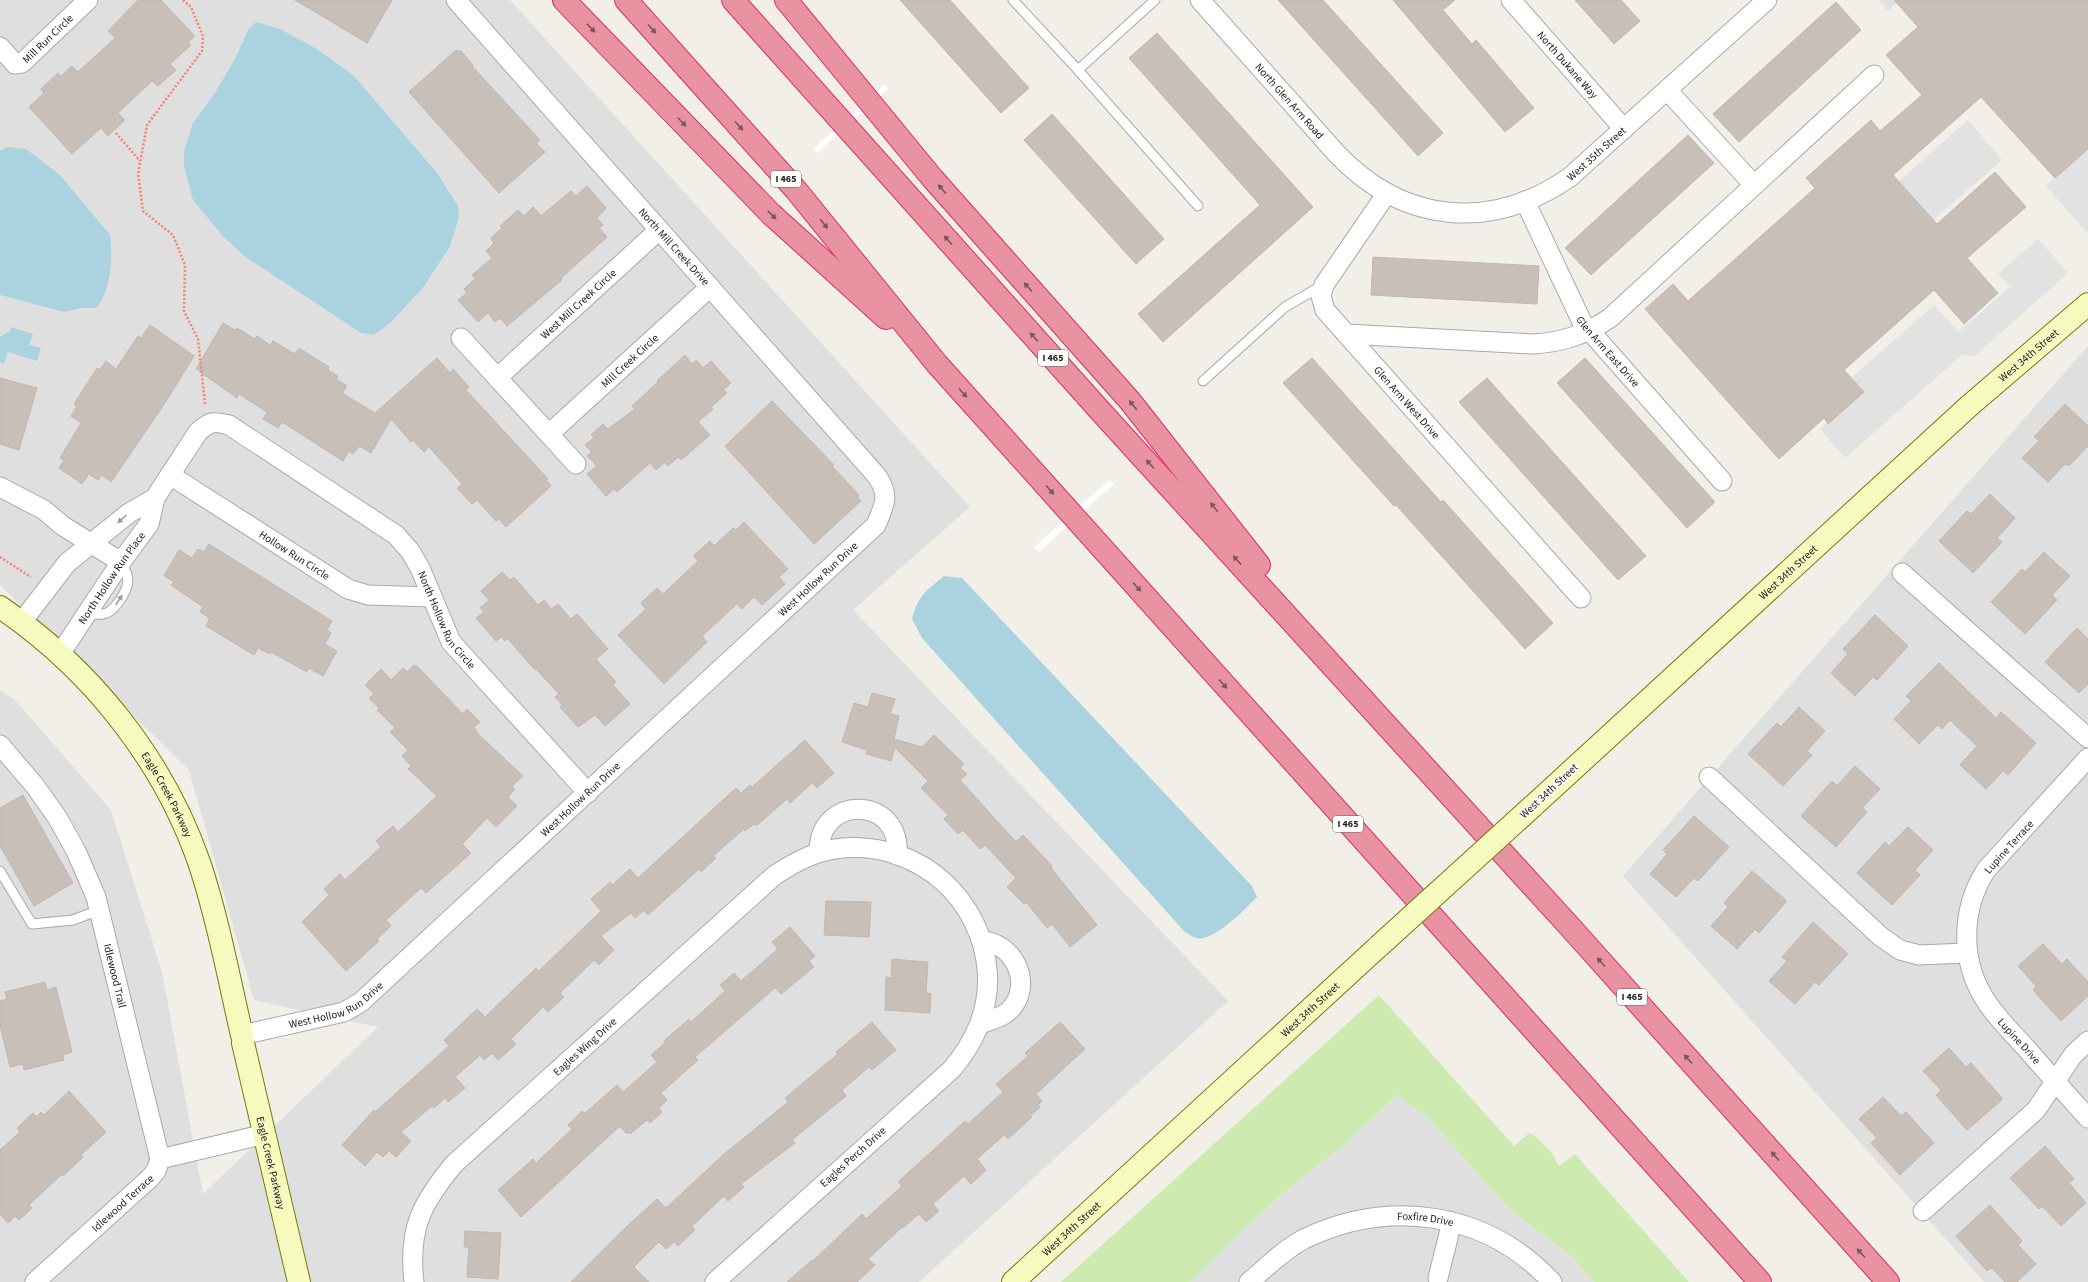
<svg xmlns="http://www.w3.org/2000/svg" width="2088" height="1282" viewBox="0 0 2088 1282" font-family="'Source Sans 3',sans-serif">
<style>
.residential{fill:#e0dfdf}
.grass{fill:#cdebb0}
.parking{fill:#e2e2e2}
.water{fill:#aad3df}
.pier{fill:#fff}
.building{fill:#c7bfb8;stroke:#c4b6ab}
.lines{fill:none;stroke-linecap:round;stroke-linejoin:round}
.lane-casing{stroke:#a9a9a9;stroke-width:11}
.street-casing{stroke:#a9a9a9;stroke-width:21}
.secondary-casing{stroke:#707d05;stroke-width:24}
.highway-casing{stroke:#dc2a67;stroke-width:24}
.path{stroke:#fa8072;stroke-width:2.5;stroke-dasharray:2 2;stroke-linecap:butt}
.lane{stroke:#fff;stroke-width:9}
.street{stroke:#fff;stroke-width:19}
.secondary{stroke:#f7fabf;stroke-width:22}
.highway{stroke:#e892a2;stroke-width:22}
.secondary-bridge-casing{stroke:#707d05;stroke-width:24;stroke-linecap:butt}
.secondary-bridge{stroke:#f7fabf;stroke-width:22}
.oneway{fill:#7b545c}
.oneway2{fill:#9c9c9c}
.labels{text-anchor:middle;dominant-baseline:central;stroke-width:3;stroke-linejoin:round;paint-order:stroke}
.shield{fill:#fff;stroke:#646464;stroke-width:1}
.shield-label{font-size:10px;font-weight:bold;fill:#222}
.street-label{font-size:11px;fill:#222;stroke:#fff}
</style>
<rect width="100%" height="100%" fill="#f2efe9"/>
<g class="residential">
<path d="M0,0H510L970,507L853,610L1228,1001L919,1282H0V690L14,699L111,810L162,972L203,1194L378,1027L254,1000L189,770L0,585Z"/>
<path d="M2088,346V1282H1984L1623,876Z"/>
<path d="M1397,1095L1428,1118L1511,1211L1569,1254L1594,1282H1191L1233,1239L1282,1194L1339,1149Z"/>
</g>
<path class="grass" d="M1379,995L1514,1146L1529,1133L1533,1134L1552,1153L1559,1166L1575,1154L1689,1282H1594L1569,1254L1511,1211L1428,1118L1397,1095L1339,1149L1282,1194L1233,1239L1191,1282H1061Z"/>
<g class="parking">
<path d="M1879,0H1900L1888,11Z"/>
<path d="M1968,120L2002,160L1933,220L1899,181Z"/>
<path d="M2088,149V234L2046,186Z"/>
<path d="M2038,239L2068,273L1975,356L1962,355L1845,458L1820,429L1864,393L1851,378L1934,305L1958,332L2010,287L1998,274Z"/>
</g>
<g class="water">
<path d="M256,22L280,29L317,49L354,76L437,173L458,206L459,218L449,248L422,289L388,325L373,335L361,333L244,256L222,235L193,200L184,166V151L193,123L215,93L236,57L248,30Z"/>
<path d="M7,147L26,149L60,175L110,235C113,255 111,293 96,308H81L64,312L0,295V151Z"/>
<path d="M11,327L33,334L29,345L41,348L37,361L8,352L4,363L0,362V337L10,331Z"/>
<path d="M944,576L962,578L1252,886L1257,897C1246,908 1213,943 1196,938C1192,937 1187,933 1183,930L922,638L912,619C918,595 926,591 944,576Z"/>
</g>
<g class="pier">
<path d="M885,84L888,89L817,153L813,149Z"/>
<path d="M1109,480L1114,484L1039,552L1034,547Z"/>
</g>
<g class="building">
<path d="M138,0H161L195,36L188,42L191,45L170,64L176,70L158,86L152,81L118,113L125,120L108,136L101,128L72,154L29,107L44,93L41,89L58,73L61,76L72,66L78,72L115,38L108,31Z"/>
<path d="M295,0H392L367,43Z"/>
<path d="M900,0H950L1029,88L1001,113Z"/>
<path d="M1278,0H1323L1443,133L1418,156Z"/>
<path d="M1393,0H1455L1443,10L1472,44L1476,40L1534,108L1505,132Z"/>
<path d="M1575,0H1621L1640,21L1614,44Z"/>
<path d="M1894,0H2088V149L2055,178L1981,97L1893,175L1937,224L1995,172L2026,207L1967,258L1998,293L1964,324L1934,290L1844,370L1864,392L1828,424L1824,418L1779,459L1645,309L1673,284L1688,301L1815,188L1806,178L1871,120L1880,131L1922,95L1886,55L1918,27Z"/>
<path d="M1836,2L1861,30L1739,142L1713,114Z"/>
<path d="M1157,33L1313,207L1163,342L1138,314L1260,205L1129,58Z"/>
<path d="M456,50L458,52L460,50L473,65L472,66L540,140L536,143L545,152L499,193L409,92Z"/>
<path d="M1052,114L1164,239L1136,264L1024,140Z"/>
<path d="M1688,135L1714,163L1591,275L1565,248Z"/>
<path d="M587,186L606,208L597,218L603,225L599,228L607,237L561,278L562,280L507,326L500,318L495,322L488,313L478,322L458,300L467,293L464,289L475,279L472,275L492,258L486,251L494,243L491,238L502,228L500,226L518,210L524,216L533,207L541,216L571,191L576,196Z"/>
<path d="M1373,257L1539,266L1537,304L1371,295Z"/>
<path d="M223,323L235,330L237,328L255,339L257,336L270,345L273,341L295,354L299,348L329,367L328,370L338,376L336,379L347,386L342,393L375,413L437,358L450,373L453,369L469,387L466,390L548,479L546,480L551,486L506,527L499,519L496,521L477,500L472,504L457,488L462,484L429,447L424,452L413,440L411,442L391,419L371,453L359,446L353,454L349,451L343,461L282,422L278,428L263,419L267,412L239,394L237,398L196,369Z"/>
<path d="M150,325L194,356L165,403L111,482L102,475L98,480L89,474L82,484L59,468L64,460L60,458L81,423L71,416L77,406L74,404L97,368L100,370L106,361L116,369L138,336L141,338Z"/>
<path d="M685,355L692,364L696,360L703,368L711,361L731,383L723,390L727,393L711,407L713,409L698,422L710,435L681,460L678,457L668,466L665,462L656,470L650,463L617,492L614,489L606,496L587,474L597,466L587,456L592,452L585,445L594,438L591,435L603,424L608,429L635,409L632,406L658,382L657,381Z"/>
<path d="M1312,358L1441,502L1443,500L1553,623L1525,649L1396,505L1394,506L1283,383Z"/>
<path d="M1585,358L1715,502L1687,528L1557,383Z"/>
<path d="M0,378L37,388L19,450L0,444Z"/>
<path d="M1487,378L1646,556L1618,580L1459,402Z"/>
<path d="M772,401L834,465L832,466L859,495L857,497L861,501L814,544L725,446Z"/>
<path d="M2065,404L2088,426V446L2069,466L2065,464L2048,482L2022,458L2039,441L2034,437Z"/>
<path d="M1990,494L2015,518L1997,538L2002,542L1973,573L1939,541L1967,511L1971,514Z"/>
<path d="M744,522L788,569L779,577L785,584L762,605L754,597L742,609L737,604L702,636L707,642L664,684L618,635L646,609L641,603L657,588L663,594L698,561L693,556L710,541L714,546L733,528L736,530Z"/>
<path d="M209,544L332,621L327,630L331,633L325,644L337,651L323,676L309,668L307,672L271,652L270,654L258,648L254,655L206,626L210,618L200,612L203,607L171,585L174,582L164,576L179,550L192,558L198,549L204,552Z"/>
<path d="M2044,552L2070,576L2052,595L2057,600L2025,634L1991,602L2022,569L2025,572Z"/>
<path d="M502,572L510,580L514,577L538,605L544,600L551,609L558,604L571,619L577,614L608,649L596,659L616,682L613,685L630,704L605,726L595,715L578,727L560,707L562,705L555,697L559,694L536,669L535,670L507,638L505,641L501,637L496,641L476,618L484,612L480,608L489,600L481,591Z"/>
<path d="M1875,615L1908,646L1877,680L1873,677L1855,696L1831,673L1848,654L1843,649Z"/>
<path d="M2077,628L2088,639V684L2079,693L2045,662Z"/>
<path d="M1939,663L1996,718L2001,712L2036,743L2008,775L2003,771L1986,789L1960,765L1977,746L1950,720L1942,729L1938,725L1919,744L1894,719L1911,701L1906,696Z"/>
<path d="M414,665L418,667L463,714L467,709L480,722L474,727L478,734L523,776L512,786L515,789L508,797L517,806L496,827L487,818L462,844L471,853L426,893L421,888L386,920L391,926L377,939L379,941L346,971L302,922L329,895L324,889L340,874L345,880L381,847L376,841L393,826L398,832L437,796L408,769L411,766L402,756L408,750L390,732L395,728L377,710L379,708L369,698L374,694L365,685L381,669L391,680L403,668L407,672Z"/>
<path d="M872,693L895,699L890,714L899,716L894,739L922,747L934,735L964,764L960,768L967,774L960,780L1016,842L1023,835L1052,866L1051,868L1097,925L1070,947L1052,924L1047,928L1026,902L1024,904L1007,887L1016,878L985,845L980,849L963,830L958,834L944,819L948,815L921,788L928,781L895,748L891,761L866,754L867,750L842,742L854,703L868,707Z"/>
<path d="M1799,707L1825,731L1807,751L1812,755L1783,786L1748,754L1777,723L1781,727Z"/>
<path d="M805,740L834,773L817,788L812,783L790,803L787,799L756,826L754,824L745,831L744,829L713,856L716,858L701,872L699,869L648,915L644,910L635,918L631,913L601,936L614,950L599,965L594,960L560,993L564,997L548,1012L543,1007L511,1039L516,1044L498,1060L492,1053L484,1060L480,1055L455,1077L465,1088L448,1102L445,1098L434,1108L432,1106L401,1132L411,1141L396,1157L389,1151L383,1157L377,1152L365,1166L342,1145L374,1110L375,1112L449,1046L444,1040L477,1009L485,1017L536,968L539,971L601,911L591,899L610,882L612,885L630,869L638,878L736,788L741,793L750,785L752,787Z"/>
<path d="M1855,766L1880,789L1862,808L1867,812L1836,847L1801,816L1832,781L1837,786Z"/>
<path d="M23,795L73,883L34,906L0,846V808Z"/>
<path d="M1694,816L1729,847L1698,881L1694,878L1676,897L1650,874L1667,854L1663,850Z"/>
<path d="M1908,827L1933,850L1915,870L1920,875L1892,905L1857,873L1885,842L1889,846Z"/>
<path d="M1752,871L1787,901L1759,933L1755,929L1737,949L1711,926L1728,907L1724,903Z"/>
<path d="M826,901L871,902L869,937L824,935Z"/>
<path d="M1813,922L1848,954L1819,985L1815,982L1795,1004L1769,981L1787,961L1782,957Z"/>
<path d="M790,927L815,956L809,961L814,967L781,994L775,988L695,1057L698,1060L661,1093L667,1100L659,1108L662,1112L650,1123L647,1120L630,1134L628,1132L627,1134L620,1126L521,1217L498,1190L533,1159L536,1163L572,1129L568,1125L582,1111L584,1114L617,1085L623,1092L657,1062L651,1055L665,1043L664,1041L689,1019L691,1022L725,991L720,985L734,973L741,981L778,949L772,942Z"/>
<path d="M2043,944L2062,964L2067,959L2088,982V996L2061,1021L2033,990L2036,986L2018,966Z"/>
<path d="M892,959L928,962L926,993L931,994L930,1013L885,1010L886,977L891,978Z"/>
<path d="M45,982L47,990L56,987L72,1052L63,1055L64,1060L24,1070L23,1064L10,1067L0,1026V1001L7,999L5,992Z"/>
<path d="M872,1022L896,1050L872,1070L869,1067L842,1090L846,1096L792,1140L795,1143L741,1184L744,1187L728,1201L724,1196L692,1226L695,1230L678,1246L674,1242L666,1249L659,1242L634,1267L649,1282H571L623,1230L657,1199L666,1208L723,1155L788,1102L785,1098L838,1054L836,1052Z"/>
<path d="M1060,1022L1085,1049L1036,1094L1042,1101L1038,1105L1040,1107L1030,1116L1032,1117L1008,1139L1004,1135L977,1159L986,1170L971,1184L964,1176L933,1204L939,1211L926,1222L919,1214L903,1228L902,1227L868,1259L875,1265L857,1282H787L812,1260L813,1261L862,1214L866,1219L902,1186L898,1182L965,1121L968,1124L1003,1092L996,1084L1028,1056L1025,1053Z"/>
<path d="M1949,1048L1966,1067L1971,1063L2003,1099L1967,1130L1936,1095L1941,1090L1923,1071Z"/>
<path d="M69,1091L106,1132L81,1155L83,1157L63,1176L62,1174L29,1205L32,1208L19,1220L15,1216L8,1223L0,1214V1150L20,1132L17,1128L33,1113L37,1117L41,1112L44,1115Z"/>
<path d="M1883,1097L1901,1116L1906,1112L1934,1143L1900,1175L1871,1143L1877,1138L1859,1119Z"/>
<path d="M2045,1146L2074,1179L2069,1183L2086,1203L2061,1226L2042,1206L2039,1209L2010,1178Z"/>
<path d="M1990,1205L2022,1241L2018,1245L2036,1264L2017,1282H2005L1992,1268L1987,1271L1956,1236Z"/>
<path d="M465,1231L501,1233L498,1279L467,1277L469,1247H464Z"/>
</g>
<g class="lines">
<defs>
<g id="lane">
<path d="M1013,0L1078,70L1155,0"/>
<path d="M1078,70L1198,206"/>
<path d="M1203,381L1285,307L1323,285"/>
<path d="M87,613C92,614 98,615 103,614C113,613 124,596 127,586C130,578 125,569 121,562"/>
<path d="M0,871L32,924L73,920L99,910"/>
</g>
<g id="street">
<path id="s1" d="M1200,0L1336,153C1403,224 1491,232 1570,177L1767,0"/>
<path id="s2" d="M1511,0L1624,129"/>
<path id="s3" d="M0,47L15,64L22,63L88,0"/>
<path d="M1667,90L1754,185"/>
<path id="s4" d="M1387,193L1324,285L1321,296L1325,310L1581,598"/>
<path id="s5" d="M1525,201L1582,322L1722,481"/>
<path d="M1346,334L1533,344C1563,342 1585,335 1610,318L1874,75"/>
<path d="M461,338L576,464"/>
<path id="s6" d="M497,378L659,230"/>
<path id="s7" d="M549,434L710,287"/>
<path id="s8" d="M170,475L348,589L368,595L432,597"/>
<path d="M0,487L44,510L63,526L121,562"/>
<path d="M1902,573L2088,738"/>
<path id="s9" d="M21,623L67,563L129,513L155,498L198,432C210,421 214,421 229,425L396,535L410,551L420,568L451,642L588,793"/>
<path id="s10" d="M60,654L121,562L149,524L155,498"/>
<path id="s11" d="M0,745L35,786L57,817L76,851L96,897L160,1159"/>
<path id="s12" d="M2088,758L1986,870C1960,911 1960,964 1988,1004C1999,1020 2013,1034 2026,1048C2046,1071 2067,1095 2088,1118"/>
<path d="M1709,777L1880,936L1900,950L1919,955L1967,953"/>
<path d="M819,852C819,793 902,796 897,855"/>
<path d="M980,1024C993,1019 1006,1017 1014,1005C1032,979 1011,942 982,941"/>
<path id="s13" d="M243,1043L242,1035L344,1012L361,1002L876,525C884,506 891,495 876,475L456,0"/>
<path d="M1923,1211L2036,1110L2073,1055L2088,1041"/>
<path d="M1438,1278L1452,1222"/>
<path id="s14" d="M35,1282L150,1178L156,1171L160,1159L265,1134"/>
<path id="s15" d="M414,1282C408,1229 421,1204 454,1164L775,875C789,866 802,858 818,853C844,845 873,846 898,855C966,878 1006,956 979,1025C973,1040 963,1056 952,1069L715,1282"/>
<path id="s16" d="M1249,1282C1267,1267 1283,1250 1304,1239C1389,1198 1486,1211 1552,1282"/>
</g>
<g id="secondary">
<path id="s17" d="M0,607C91,669 164,760 200,865C218,920 229,979 242,1035"/>
<path id="s18" d="M1533,806L1969,406L2088,304"/>
<path id="s19" d="M243,1043L299,1282"/>
<path id="s20" d="M1013,1282L1379,946"/>
</g>
<g id="highway">
<path d="M564,0L771,214L886,318"/>
<path d="M626,0L796,190L937,364L1760,1282"/>
<path d="M733,0L1103,414L1571,928L1888,1282"/>
<path d="M786,0L933,179L1130,401L1259,565"/>
</g>
</defs>
<use href="#lane" class="lane-casing"/>
<use href="#street" class="street-casing"/>
<use href="#secondary" class="secondary-casing"/>
<use href="#highway" class="highway-casing"/>
<g class="path">
<path d="M183,0L191,7L203,36L202,51L147,125L138,174L143,211L173,235L185,265L184,311L198,339L205,404"/>
<path d="M116,133L140,161"/>
<path d="M0,557L31,577"/>
</g>
<use href="#lane" class="lane"/>
<use href="#street" class="street"/>
<use href="#secondary" class="secondary"/>
<use href="#highway" class="highway"/>
<defs>
<path id="secondary-bridge" d="M1379,946L1533,806"/>
</defs>
<use href="#secondary-bridge" class="secondary-bridge-casing"/>
<use href="#secondary-bridge" class="secondary-bridge"/>
</g>
<defs><path id="oneway-solid" d="M-6-.8H1V-3.2L6.5 0L1 3.2V.8H-6Z"/></defs>
<g class="oneway">
<use href="#oneway-solid" transform="translate(591 28) rotate(46)"/>
<use href="#oneway-solid" transform="translate(652 29) rotate(48)"/>
<use href="#oneway-solid" transform="translate(682 122) rotate(46)"/>
<use href="#oneway-solid" transform="translate(739 126) rotate(48)"/>
<use href="#oneway-solid" transform="translate(942 189) rotate(-131)"/>
<use href="#oneway-solid" transform="translate(772 215) rotate(44)"/>
<use href="#oneway-solid" transform="translate(824 224) rotate(51)"/>
<use href="#oneway-solid" transform="translate(948 240) rotate(-132)"/>
<use href="#oneway-solid" transform="translate(1028 287) rotate(-132)"/>
<use href="#oneway-solid" transform="translate(1034 337) rotate(-132)"/>
<use href="#oneway-solid" transform="translate(963 393) rotate(48)"/>
<use href="#oneway-solid" transform="translate(1133 405) rotate(-129)"/>
<use href="#oneway-solid" transform="translate(1150 464) rotate(-132)"/>
<use href="#oneway-solid" transform="translate(1050 490) rotate(48)"/>
<use href="#oneway-solid" transform="translate(1214 507) rotate(-128)"/>
<use href="#oneway-solid" transform="translate(1237 560) rotate(-132)"/>
<use href="#oneway-solid" transform="translate(1137 587) rotate(48)"/>
<use href="#oneway-solid" transform="translate(1223 684) rotate(48)"/>
<use href="#oneway-solid" transform="translate(1601 962) rotate(-132)"/>
<use href="#oneway-solid" transform="translate(1688 1059) rotate(-132)"/>
<use href="#oneway-solid" transform="translate(1775 1156) rotate(-132)"/>
<use href="#oneway-solid" transform="translate(1861 1253) rotate(-132)"/>
</g>
<g class="oneway2">
<use href="#oneway-solid" transform="translate(122 519) rotate(138)"/>
<use href="#oneway-solid" transform="translate(119 600) rotate(-57)"/>
</g>
<g class="labels">
<g class="shield">
<rect x="771" y="171" width="30" height="16" rx="3"/>
<rect x="1038" y="350" width="30" height="16" rx="3"/>
<rect x="1333" y="816" width="30" height="16" rx="3"/>
<rect x="1617" y="989" width="30" height="16" rx="3"/>
</g>
<g class="shield-label">
<text x="786" y="179">I 465</text>
<text x="1053" y="358">I 465</text>
<text x="1348" y="824">I 465</text>
<text x="1632" y="997">I 465</text>
</g>
<g class="street-label">
<text stroke="none"><textPath href="#s3" startOffset="65">Mill Run Circle</textPath></text>
<text stroke="none"><textPath href="#s2" startOffset="86">North Dukane Way</textPath></text>
<text stroke="none"><textPath href="#s1" startOffset="135">North Glen Arm Road</textPath></text>
<text stroke="none"><textPath href="#s1" startOffset="499">West 35th Street</textPath></text>
<text transform="translate(674 247) rotate(48)">North Mill Creek Drive</text>
<text stroke="none"><textPath href="#s6" startOffset="110">West Mill Creek Circle</textPath></text>
<text stroke="none"><textPath href="#s5" startOffset="173">Glen Arm East Drive</textPath></text>
<text stroke="none"><textPath href="#s18" startOffset="670">West 34th Street</textPath></text>
<text stroke="none"><textPath href="#s7" startOffset="109">Mill Creek Circle</textPath></text>
<text stroke="none"><textPath href="#s4" startOffset="261">Glen Arm West Drive</textPath></text>
<text stroke="none"><textPath href="#s8" startOffset="148">Hollow Run Circle</textPath></text>
<text stroke="none"><textPath href="#s18" startOffset="346">West 34th Street</textPath></text>
<text stroke="none"><textPath href="#s10" startOffset="92">North Hollow Run Place</textPath></text>
<text stroke="none"><textPath href="#s13" startOffset="755">West Hollow Run Drive</textPath></text>
<text stroke="none"><textPath href="#s9" startOffset="598">North Hollow Run Circle</textPath></text>
<text transform="translate(1549 791) rotate(-43)">West 34th Street</text>
<text stroke="none"><textPath href="#s17" startOffset="254">Eagle Creek Parkway</textPath></text>
<text stroke="none"><textPath href="#s13" startOffset="431">West Hollow Run Drive</textPath></text>
<text transform="translate(2009 847) rotate(-48)">Lupine Terrace</text>
<text stroke="none"><textPath href="#s11" startOffset="262">Idlewood Trail</textPath></text>
<text stroke="none"><textPath href="#s13" startOffset="108">West Hollow Run Drive</textPath></text>
<text stroke="none"><textPath href="#s20" startOffset="403">West 34th Street</textPath></text>
<text stroke="none"><textPath href="#s12" startOffset="342">Lupine Drive</textPath></text>
<text stroke="none"><textPath href="#s15" startOffset="305">Eagles Wing Drive</textPath></text>
<text transform="translate(853 1157) rotate(-42)">Eagles Perch Drive</text>
<text stroke="none"><textPath href="#s19" startOffset="123">Eagle Creek Parkway</textPath></text>
<text stroke="none"><textPath href="#s14" startOffset="118">Idlewood Terrace</textPath></text>
<text stroke="none"><textPath href="#s16" startOffset="195">Foxfire Drive</textPath></text>
<text stroke="none"><textPath href="#s20" startOffset="79">West 34th Street</textPath></text>
</g>
</g>
</svg>
